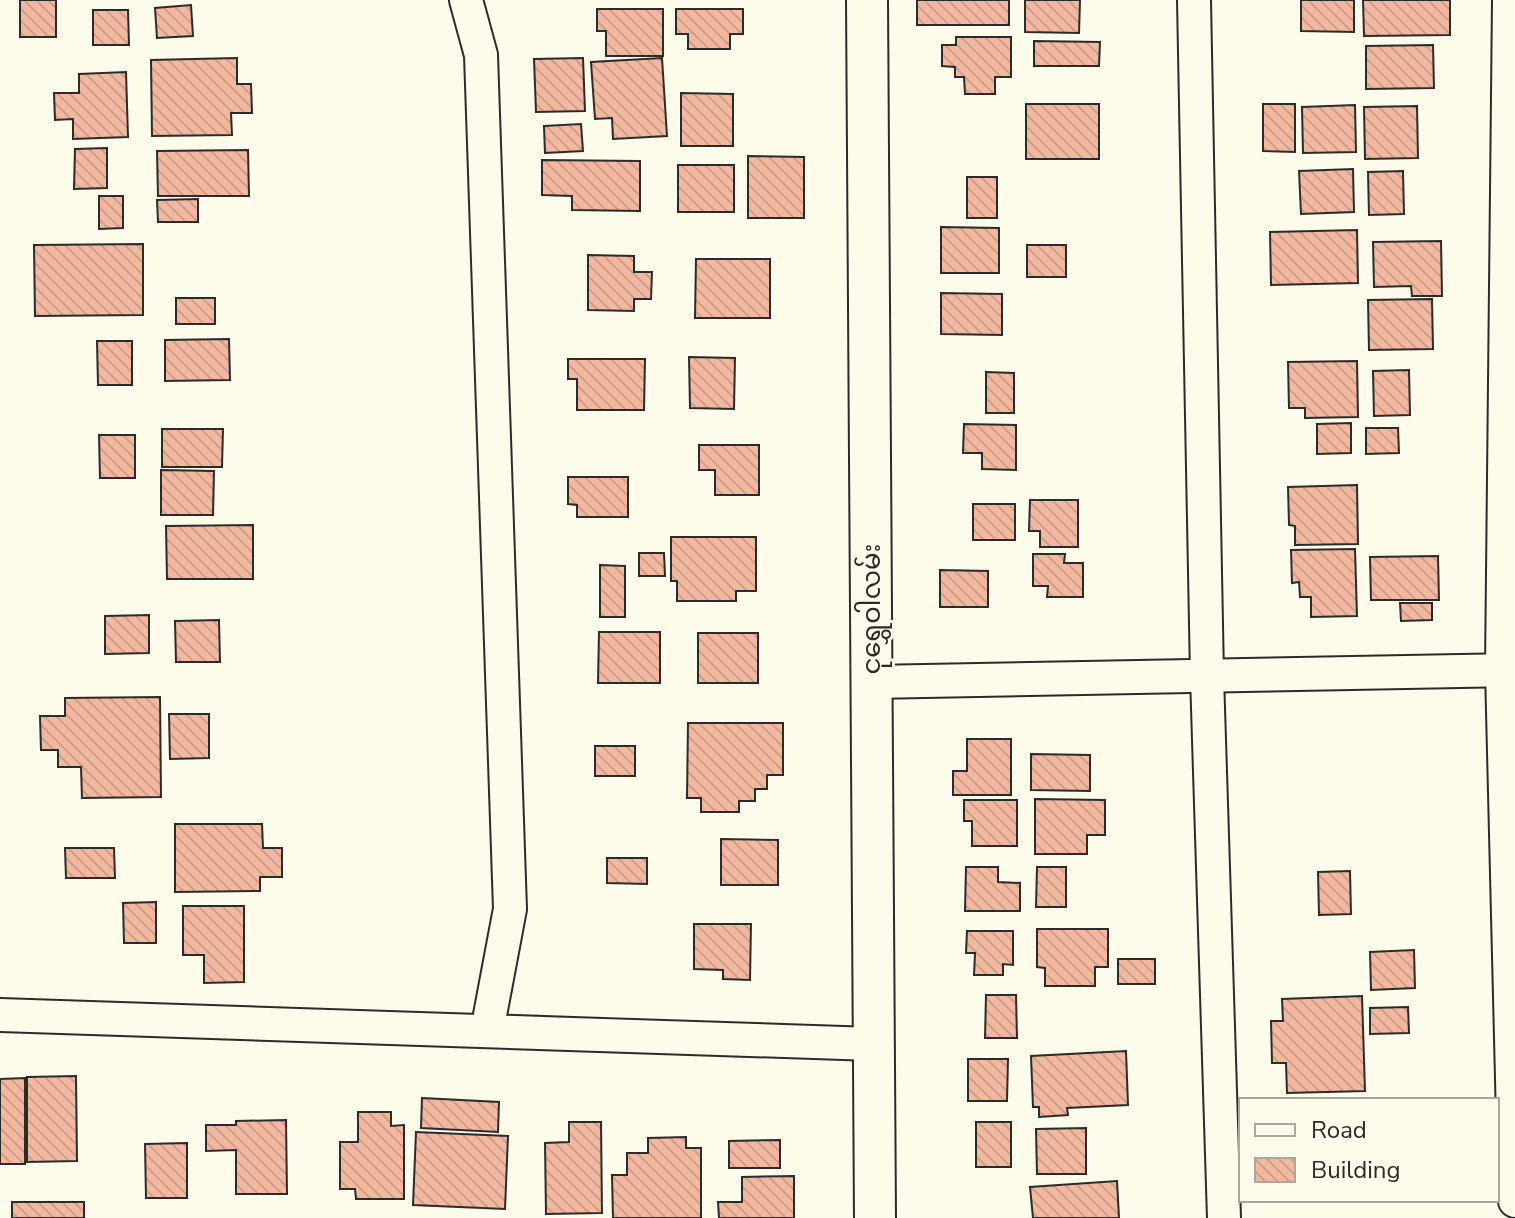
<svg xmlns="http://www.w3.org/2000/svg" width="1515" height="1218" viewBox="0 0 1515 1218" font-family="'Nunito Sans','Noto Sans Myanmar',sans-serif">
<style>
.building{fill:url(#building-back-hatch);stroke:#2b2b2b;stroke-width:2}
.lines{fill:none;stroke-linecap:round;stroke-linejoin:round}
.minor-casing{stroke:#2b2b2b;stroke-width:36}
.tertiary-casing{stroke:#2b2b2b;stroke-width:44}
.minor{stroke:#fdfbea;stroke-width:32}
.tertiary{stroke:#fdfbea;stroke-width:40}
.labels{text-anchor:middle;dominant-baseline:central;stroke-width:6;stroke-linejoin:round;paint-order:stroke}
.street-label{font-size:26px;fill:#2b2b2b;stroke:#fdfbea}
</style>
<defs>
<pattern id="building-back-hatch" width="6" height="6" patternUnits="userSpaceOnUse" patternTransform="scale(2)"><rect width="6" height="6" fill="#f2b8a0"/><path d="M-1 5l2 2M0 0l6 6M5-1l2 2" fill="none" stroke="#d09e8a"/></pattern>
</defs>
<rect width="100%" height="100%" fill="#fdfbea"/>
<g class="building">
<rect x="20" y="0" width="36" height="37"/>
<rect x="917" y="0" width="92" height="25"/>
<path d="M1025,0H1080L1079,33L1025,32Z"/>
<path d="M1301,0H1354V32L1301,31Z"/>
<path d="M1363,0H1450V35L1364,36Z"/>
<path d="M191,5L193,36L157,38L155,8Z"/>
<path d="M597,9H663V56H606V31H597Z"/>
<path d="M676,9H743V34H730V49H688V34H676Z"/>
<path d="M93,10H128L129,45H93Z"/>
<path d="M956,37H1011V77H995V94H965L964,77H955V67L942,66V45H956Z"/>
<path d="M1034,41L1100,42L1099,66H1034Z"/>
<path d="M1433,45L1434,88L1366,89V46Z"/>
<path d="M237,58V84H251L252,113H231L232,135L152,136L151,60Z"/>
<path d="M583,58L585,111L536,112L534,59Z"/>
<path d="M662,58L667,136L613,139L612,118L595,119L591,62Z"/>
<path d="M126,72L128,137L73,139V119L55,120L54,93H79V74Z"/>
<path d="M681,93L733,94V146H681Z"/>
<rect x="1026" y="104" width="73" height="55"/>
<path d="M1263,104H1295V152L1263,151Z"/>
<path d="M1355,105L1356,152L1303,153L1302,107Z"/>
<path d="M1417,106L1418,158L1365,159L1364,107Z"/>
<path d="M581,124L583,151L545,153L544,126Z"/>
<path d="M107,148V188L74,189L75,149Z"/>
<path d="M248,150L249,196H158L157,151Z"/>
<path d="M748,156L804,157V218H748Z"/>
<path d="M542,160L640,161V211L572,210V196L542,195Z"/>
<rect x="678" y="165" width="56" height="47"/>
<path d="M1353,169L1354,212L1301,214L1299,171Z"/>
<path d="M1403,171L1404,214L1369,215L1368,172Z"/>
<rect x="967" y="177" width="30" height="41"/>
<path d="M99,196H123V228L99,229Z"/>
<path d="M198,199V222H158L157,200Z"/>
<path d="M941,227L999,228V273H941Z"/>
<path d="M1357,230L1358,283L1271,285L1270,232Z"/>
<path d="M1441,241L1442,296H1412L1411,286L1374,287L1373,242Z"/>
<path d="M143,244V315L35,316L34,245Z"/>
<rect x="1027" y="245" width="39" height="32"/>
<path d="M588,255L634,256V272H652L651,299H634V311L588,310Z"/>
<path d="M696,259H770V318H695Z"/>
<path d="M941,293L1002,294V335L941,334Z"/>
<rect x="176" y="298" width="39" height="26"/>
<path d="M1432,299L1433,349L1369,350L1368,300Z"/>
<path d="M229,339L230,380L165,381V340Z"/>
<path d="M97,341H132V385H98Z"/>
<path d="M689,357L735,358L734,409L690,408Z"/>
<path d="M568,359H645L644,410H577V379H568Z"/>
<path d="M1357,361L1358,417L1305,418V408H1289L1288,362Z"/>
<path d="M1409,370L1410,415L1374,416L1373,371Z"/>
<path d="M986,372L1014,373V413H986Z"/>
<path d="M1351,423V453L1317,454V424Z"/>
<path d="M964,424L1016,425V470L982,469V453H963Z"/>
<path d="M1366,428H1398L1399,453L1366,454Z"/>
<path d="M162,429H223L222,467H162Z"/>
<path d="M99,435H135V478H100Z"/>
<path d="M699,445H759V495H715V470H699Z"/>
<path d="M161,470L214,471L213,515H161Z"/>
<path d="M568,477H628V517H577V505L568,504Z"/>
<path d="M1357,485L1358,544L1295,545V526L1289,525L1288,487Z"/>
<path d="M1030,500H1078V547H1040V531H1029Z"/>
<rect x="973" y="504" width="42" height="36"/>
<path d="M253,525V579H167L166,526Z"/>
<path d="M671,537H756V591H736V601H677V581H671Z"/>
<path d="M1355,549L1357,616L1311,617V597H1300L1299,582L1292,583L1291,550Z"/>
<path d="M639,553H664L665,576H639Z"/>
<path d="M1033,554H1065L1064,563H1083V597H1047L1048,586H1033Z"/>
<path d="M1438,556L1439,600H1371L1370,557Z"/>
<path d="M600,565L625,566V617H600Z"/>
<path d="M940,570L988,571V607H940Z"/>
<path d="M1400,603H1432V620L1401,621Z"/>
<path d="M149,615V653L105,654V616Z"/>
<path d="M219,620L220,662H176L175,621Z"/>
<path d="M599,632H660V683H598Z"/>
<rect x="698" y="633" width="60" height="50"/>
<path d="M160,697L161,797L82,798L81,767H58V750H41L40,716H65V698Z"/>
<path d="M169,714H209V758L170,759Z"/>
<path d="M688,723H783V775H767V789H755V801H739V812H701V798H687Z"/>
<path d="M967,739H1011V795H953V771H967Z"/>
<rect x="595" y="746" width="40" height="30"/>
<path d="M1031,754L1090,755V791L1031,790Z"/>
<path d="M1035,799L1105,800V835H1087V854H1035Z"/>
<path d="M964,800H1017V846H972V821H964Z"/>
<path d="M175,824H262L263,848H282V877H260V891L175,892Z"/>
<path d="M721,839L778,840V885H721Z"/>
<path d="M65,848H114L115,878H66Z"/>
<path d="M607,858H647V884L607,883Z"/>
<path d="M966,867H998V882L1020,883V911H965Z"/>
<path d="M1037,867H1066V907H1036Z"/>
<path d="M1350,871L1351,914L1319,915L1318,872Z"/>
<path d="M156,902V943H124L123,903Z"/>
<path d="M183,906H244V982L204,983V955H183Z"/>
<path d="M694,924H751L750,980L723,979V970L694,969Z"/>
<path d="M1037,929H1108V967H1095V986H1045V968L1037,967Z"/>
<path d="M967,931H1013V965L1003,964V975H974L975,953H966Z"/>
<path d="M1414,950L1415,988L1371,990L1370,952Z"/>
<rect x="1118" y="959" width="37" height="25"/>
<path d="M986,995H1016L1017,1038H985Z"/>
<path d="M1362,996L1365,1091L1287,1093L1286,1063H1272L1271,1021H1283L1282,999Z"/>
<path d="M1408,1007L1409,1033L1370,1034V1008Z"/>
<path d="M1126,1051L1128,1105L1067,1108L1068,1115L1039,1117V1107H1033L1031,1056Z"/>
<path d="M968,1059H1008L1007,1101H968Z"/>
<path d="M76,1076L77,1161L27,1162V1077Z"/>
<path d="M25,1078V1164H0V1079Z"/>
<path d="M422,1098L499,1102L498,1132L421,1128Z"/>
<path d="M358,1112H391V1126L404,1125V1199H356L355,1189H340V1142H358Z"/>
<path d="M286,1120L287,1194H236V1150L206,1151V1125H236V1121Z"/>
<path d="M569,1122H601L602,1213L546,1214L545,1143L569,1142Z"/>
<rect x="976" y="1122" width="35" height="45"/>
<path d="M1086,1128V1174H1037L1036,1129Z"/>
<path d="M416,1132L508,1136L505,1209L413,1205Z"/>
<path d="M686,1137V1148H701V1218H613L612,1175H627V1153H648V1138Z"/>
<path d="M780,1140V1168H729V1141Z"/>
<path d="M187,1143V1198H146L145,1144Z"/>
<path d="M794,1176V1218H719L718,1202H742V1177Z"/>
<path d="M1117,1181L1119,1218H1033L1030,1187Z"/>
<rect x="12" y="1202" width="72" height="16"/>
</g>
<g class="lines">
<defs>
<g id="minor">
<path d="M466,0L481,55L510,909L487,1031"/>
<path d="M1194,0L1207,676L1224,1218"/>
<path d="M1509,0L1502,670L1515,1201"/>
<path d="M871,682L1515,670"/>
<path d="M0,1015L873,1044"/>
</g>
<path id="tertiary" d="M867,0L875,1218"/>
</defs>
<use href="#minor" class="minor-casing"/>
<use href="#tertiary" class="tertiary-casing"/>
<use href="#minor" class="minor"/>
<use href="#tertiary" class="tertiary"/>
</g>
<g class="labels">
<g class="street-label">
<text transform="translate(871 609) rotate(-90)">ငုရွှေဝါလမ်း</text>
</g>
</g>
<rect x="1239" y="1098" width="260" height="104" fill="#fdfbea" stroke="#a9a89e" stroke-width="2"/>
<rect x="1255" y="1124" width="40" height="12" fill="#fdfbea" stroke="#a9a89e" stroke-width="2"/>
<text x="1311" y="1138" font-size="24" fill="#2b2b2b">Road</text>
<rect x="1255" y="1158" width="40" height="24" fill="url(#building-back-hatch)" stroke="#a9a89e" stroke-width="2"/>
<text x="1311" y="1178" font-size="24" fill="#2b2b2b">Building</text>
</svg>
